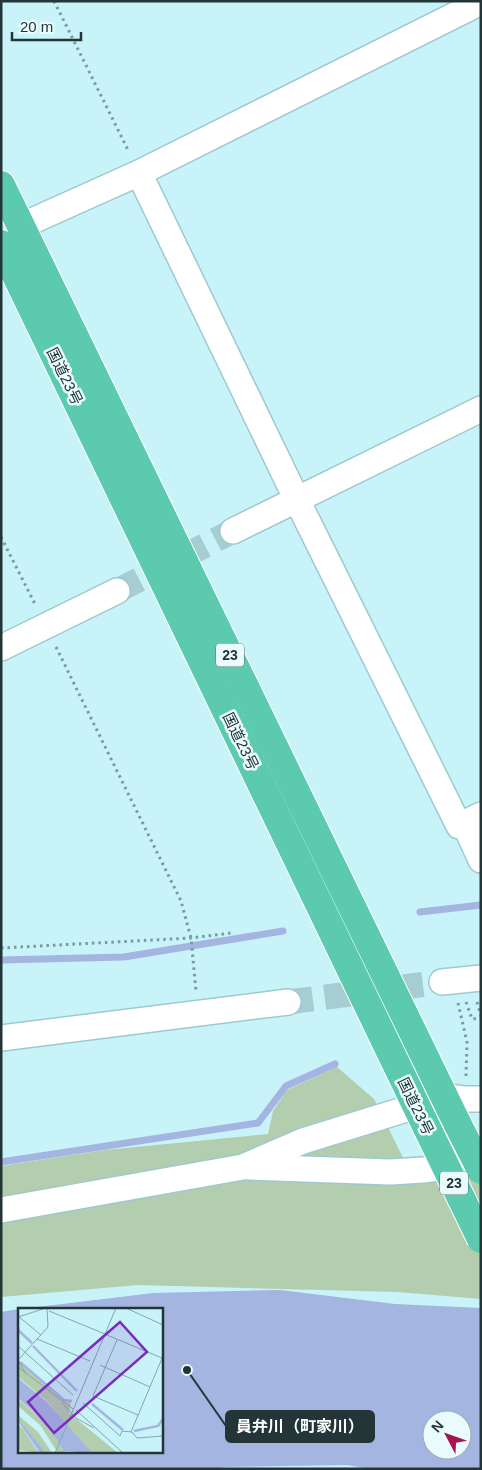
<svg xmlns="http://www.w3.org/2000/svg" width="482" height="1470" viewBox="0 0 482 1470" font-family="Arial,'Noto Sans JP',sans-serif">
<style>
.green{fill:#b3ceaf}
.water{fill:#a5b5e2;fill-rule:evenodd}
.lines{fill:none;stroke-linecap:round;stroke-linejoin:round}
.stream{stroke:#a5b5e2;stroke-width:7}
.street-tunnel{stroke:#a6cdd2;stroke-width:25;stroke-dasharray:25 12;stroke-linecap:butt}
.street-casing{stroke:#9ec9ce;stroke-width:28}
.highway-casing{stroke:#fff;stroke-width:30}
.path{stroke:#7a9a9e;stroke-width:3;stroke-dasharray:2.5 4;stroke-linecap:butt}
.street{stroke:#fff;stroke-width:25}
.highway{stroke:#5bcaae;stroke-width:28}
.highway-bridge-casing{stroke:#fff;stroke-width:30;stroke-linecap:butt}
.highway-bridge{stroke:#5bcaae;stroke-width:28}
.labels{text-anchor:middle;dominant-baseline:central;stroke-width:5;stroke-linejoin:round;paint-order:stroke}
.shield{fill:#eafbfd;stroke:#5f7072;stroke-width:1}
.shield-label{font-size:14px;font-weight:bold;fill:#233537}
.street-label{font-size:15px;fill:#233537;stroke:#eafbfd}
.inset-river{fill:none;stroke:#a5b5e2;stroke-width:2.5}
.inset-road{fill:none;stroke:#85a7ab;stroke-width:1}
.view{fill:#7b2cbf;fill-opacity:0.15;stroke:#7b2cbf;stroke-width:2.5}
.inset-edge{fill:none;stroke:#233537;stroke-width:2.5}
.leader{fill:none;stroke:#233537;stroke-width:2}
.callout-dot{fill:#233537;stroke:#eafbfd;stroke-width:2}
.callout{fill:#233537;stroke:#233537;stroke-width:2}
.callout-label{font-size:16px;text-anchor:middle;font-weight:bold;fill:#fff}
</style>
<rect width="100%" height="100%" fill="#c7f3f9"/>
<path class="green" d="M337,1067L374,1099L414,1180L481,1177V1299L397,1292L138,1285L1,1297V1166L105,1150L268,1134L273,1111L287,1090Z"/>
<path class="water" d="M280,1290L395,1304L481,1308V1469H371L347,1465L224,1467L216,1469H1V1312L19,1309V1451H161V1309H21L153,1293ZM432,1420H462V1450H432Z"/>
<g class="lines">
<g class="stream">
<path d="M420,912L481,905"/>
<path d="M1,960L124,957L283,931"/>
<path d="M1,1162L258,1123L286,1086L335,1064"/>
</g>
<g class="street-tunnel">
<path d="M117,591L233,531"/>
<path d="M288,1002L442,982"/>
</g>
<defs>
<g id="street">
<path d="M139,173L297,500L459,826L481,815"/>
<path d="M21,226L139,173L481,2"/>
<path d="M233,531L481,409"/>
<path d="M1,648L117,591"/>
<path d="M464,823L481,860"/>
<path d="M442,982L481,978"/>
<path d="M1,1038L288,1002"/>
<path d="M444,1096L465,1099H481"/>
<path d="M250,1167L390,1172L423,1170L481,1162"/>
<path d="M1,1210L243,1167L303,1141L416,1106"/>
</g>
<g id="highway">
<path d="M1,185L458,1125"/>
<path d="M1,244L427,1128"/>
</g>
</defs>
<use href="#street" class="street-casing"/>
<use href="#highway" class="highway-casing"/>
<g class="path">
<path d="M54,1L129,152"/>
<path d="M1,537L36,606"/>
<path d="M56,647L181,901L191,938L196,991"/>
<path d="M1,948L191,938L231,933"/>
<path d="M466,1002L472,1019L481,1018"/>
<path d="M477,1002L481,1016"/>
<path d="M458,1003L467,1042L466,1076"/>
</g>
<use href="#street" class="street"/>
<use href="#highway" class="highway"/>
<defs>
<g id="highway-bridge">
<path d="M458,1125L481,1170"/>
<path d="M427,1128L481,1239"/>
</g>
</defs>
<use href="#highway-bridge" class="highway-bridge-casing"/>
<use href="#highway-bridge" class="highway-bridge"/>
</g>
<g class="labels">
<g class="shield">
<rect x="216" y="643.5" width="28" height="23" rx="4"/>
<rect x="440" y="1171.5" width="28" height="23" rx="4"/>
</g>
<g class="shield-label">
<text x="230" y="655">23</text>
<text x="454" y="1183">23</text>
</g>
<g class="street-label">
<text transform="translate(65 376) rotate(64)">国道23号</text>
<text transform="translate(241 741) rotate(64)">国道23号</text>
<text transform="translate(416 1106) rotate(64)">国道23号</text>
</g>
</g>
<g transform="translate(18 1308)">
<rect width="145" height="145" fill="#c7f3f9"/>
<path d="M0,53L45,93H53L51,105L100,145H75L67,140L29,93L0,69ZM0,91L29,116L48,145H40L22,117L0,98ZM0,107L20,124L34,145H28L13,129L0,113ZM0,116L5,121L21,145L0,142Z" fill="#b3ceaf"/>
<path d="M0,70L29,94L74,145L46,143L29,116L0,90ZM0,113L5,117L28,145H22Z" fill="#a5b5e2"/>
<path class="inset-river" d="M0,22L14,35M15,38L59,83M2,54L46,92L54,93M74,96L105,122M116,123L140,118L145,111"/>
<path class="inset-road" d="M108,0L145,17M31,3L87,26M0,8L23,27M0,9L28,0M89,27L144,50M19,31L72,53M99,32L75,88L120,107M0,38L55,87M82,57L132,79M0,59L55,101M8,66L0,52L30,19L29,0M44,95L58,110L76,120M65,95L102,128L104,123L114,124L119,130L145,128M58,102L105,145M113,124L145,48M37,145L98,0"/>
<path class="view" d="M102,14L129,44L36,125L10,94Z"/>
<rect width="145" height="145" class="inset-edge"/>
</g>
<path class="leader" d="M187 1370L226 1426"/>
<circle class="callout-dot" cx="187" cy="1370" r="5"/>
<rect class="callout" x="226" y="1411" width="148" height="31" rx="5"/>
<g class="callout-label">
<text x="300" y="1432">員弁川（町家川）</text>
</g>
<rect width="482" height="1470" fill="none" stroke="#233537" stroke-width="5"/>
<g transform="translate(447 1435) rotate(311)"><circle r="24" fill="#eafbfd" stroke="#9aacae"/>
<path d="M0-4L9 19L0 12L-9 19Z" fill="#a71450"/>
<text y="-8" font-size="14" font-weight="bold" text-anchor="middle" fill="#233537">N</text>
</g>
<path d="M12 32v8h69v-8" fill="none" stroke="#233537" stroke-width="2.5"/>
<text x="20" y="32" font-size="15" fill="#233537" stroke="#eafbfd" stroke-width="4" paint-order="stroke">20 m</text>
</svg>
